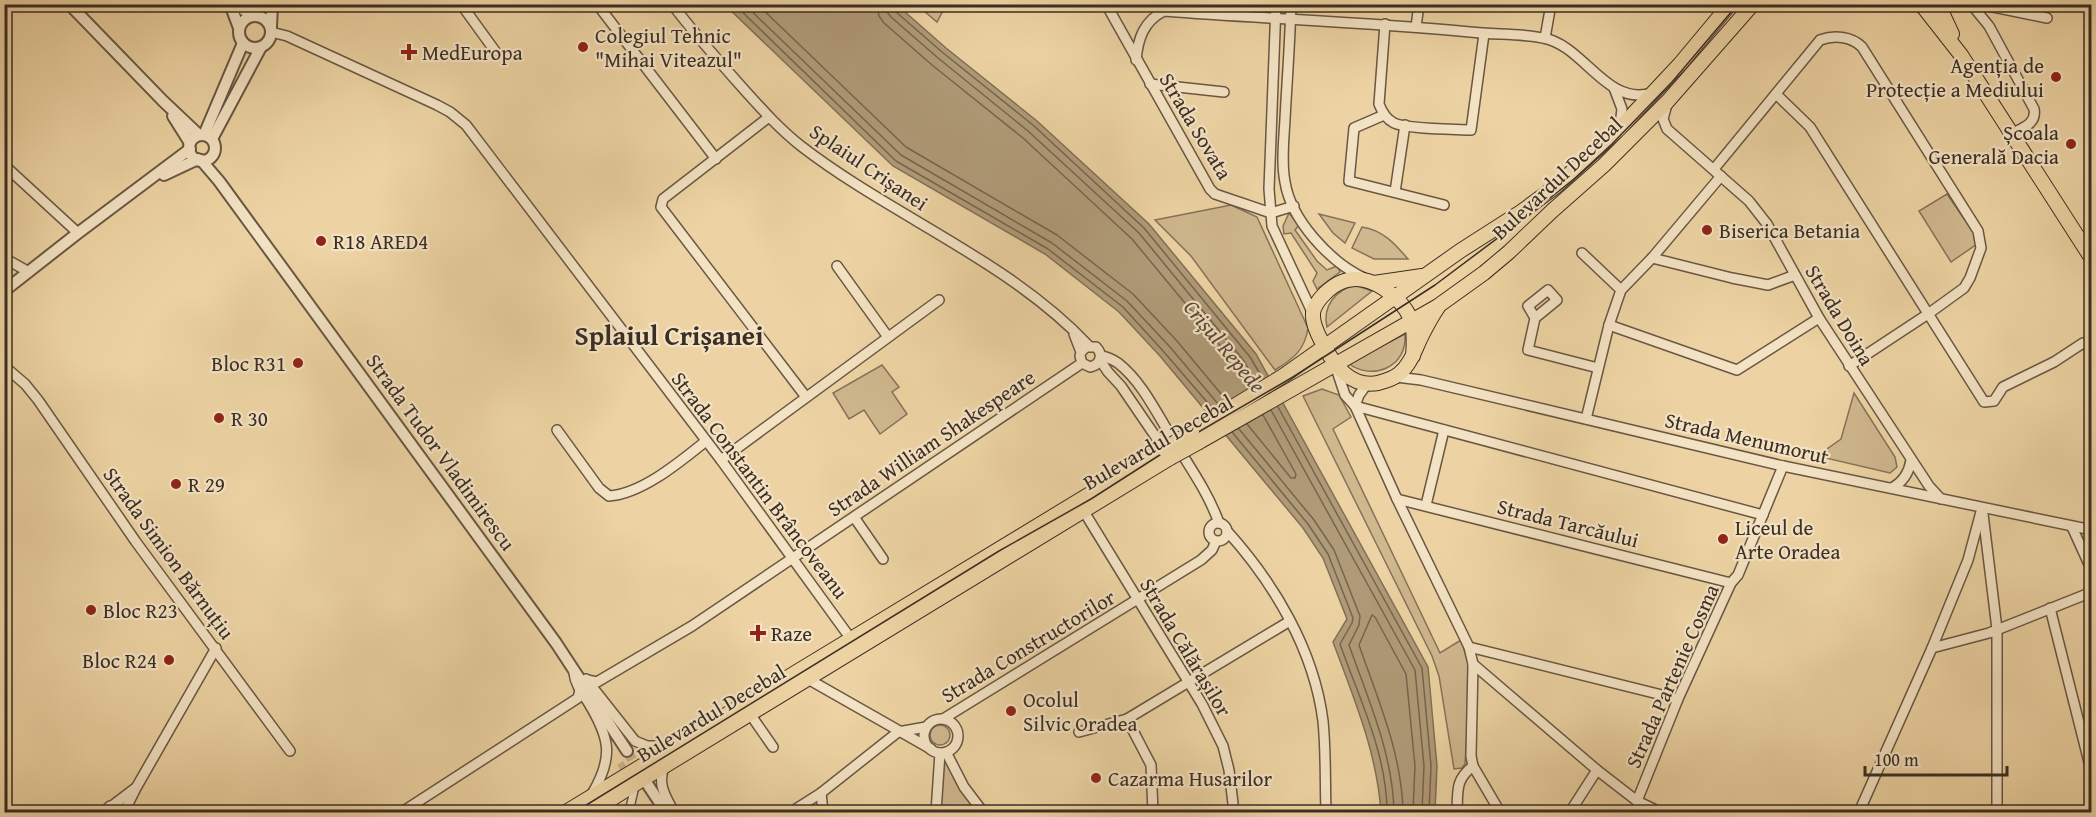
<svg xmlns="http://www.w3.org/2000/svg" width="2096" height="817" viewBox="0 0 2096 817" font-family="'Gentium Book Plus',serif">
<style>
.green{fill:#cfb78e;stroke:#85725a;stroke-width:1.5}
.water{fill:#b09b78;stroke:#816f57;stroke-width:1.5}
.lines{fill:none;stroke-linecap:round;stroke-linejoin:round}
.shore{stroke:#76644e;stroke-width:1.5}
.pedestrian-tunnel{stroke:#c9b28a;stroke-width:7;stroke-dasharray:7 3.5;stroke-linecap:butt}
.tertiary-tunnel{stroke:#c9b28a;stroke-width:10;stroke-dasharray:10 5;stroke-linecap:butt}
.pedestrian-casing{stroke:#685744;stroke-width:10}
.minor-casing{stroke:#685744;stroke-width:12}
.tertiary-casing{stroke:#685744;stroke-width:14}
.primary-casing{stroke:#3b2e25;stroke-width:16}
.pedestrian{stroke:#f3e2c3;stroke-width:7}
.minor{stroke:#f3e2c3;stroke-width:9}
.tertiary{stroke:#f3e2c3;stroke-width:10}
.primary{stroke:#edd3a3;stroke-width:14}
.tram{stroke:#3b2e25;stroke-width:1.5}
.primary-bridge-casing{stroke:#3b2e25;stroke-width:16;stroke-linecap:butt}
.primary-bridge{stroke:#edd3a3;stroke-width:14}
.poi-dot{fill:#8f2418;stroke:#f3e2c3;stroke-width:2}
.labels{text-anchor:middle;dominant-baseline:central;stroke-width:4.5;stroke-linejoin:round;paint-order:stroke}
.poi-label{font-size:21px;fill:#3b2e25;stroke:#f3e2c3;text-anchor:start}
.street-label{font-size:21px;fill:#3b2e25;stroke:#f3e2c3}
.water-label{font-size:22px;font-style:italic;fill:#58493a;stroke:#f3e2c3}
.district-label{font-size:27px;font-weight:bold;fill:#3b2e25;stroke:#f3e2c3}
</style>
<rect width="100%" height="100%" fill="#edd3a3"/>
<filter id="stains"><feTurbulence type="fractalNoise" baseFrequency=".00333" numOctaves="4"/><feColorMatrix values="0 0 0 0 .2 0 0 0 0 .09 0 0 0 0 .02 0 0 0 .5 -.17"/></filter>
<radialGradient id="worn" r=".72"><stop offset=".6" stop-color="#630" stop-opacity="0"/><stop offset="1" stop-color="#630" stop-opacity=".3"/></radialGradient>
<g class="green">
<path d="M917,5H946L937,22Z"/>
<path d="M1947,194L1980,242L1951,262L1919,211Z"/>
<path d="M1231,205L1257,217L1308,328C1305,350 1293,359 1275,370L1191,256L1155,220Z"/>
<path d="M1289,213L1299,225L1295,230L1317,261L1327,270L1337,266L1340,272L1317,289L1313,281L1317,273L1291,233L1284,234L1283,226Z"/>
<path d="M1319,214L1355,223L1345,243L1333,233Z"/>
<path d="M1362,227C1383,230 1395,244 1408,259H1374L1352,248Z"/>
<path d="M1355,285L1372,291L1327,327C1322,306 1336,290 1355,285Z"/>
<path d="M1405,334C1408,367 1372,382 1348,363Z"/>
<path d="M882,365L899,387L892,392L907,414L880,434L864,410L849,419L833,393Z"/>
<path d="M1322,389L1339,395L1351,417L1333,429L1440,653L1461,640L1471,671L1465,764L1462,768L1454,769L1439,676L1432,656L1303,396Z"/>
<path d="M1854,393L1895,457L1897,467L1890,473L1817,456L1841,439Z"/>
<circle cx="940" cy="735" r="10"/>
<path d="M943,753L983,812H936Z"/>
</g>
<path class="water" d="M725,5H897L946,48L1037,121L1149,224L1256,354L1428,667L1437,766L1435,812H1381C1377,753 1354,698 1333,642L1347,619L1323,558L1303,528L1160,356L1119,312L1045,254L893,166Z"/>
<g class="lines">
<g class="shore">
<path d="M734,4L896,161L1048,249L1123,307L1164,352L1213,409"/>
<path d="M744,4L901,155L1052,243L1127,301L1170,347L1219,405"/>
<path d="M757,4L906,147L1057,235L1133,294L1177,341L1227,401"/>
<path d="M877,4L879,16L884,23L932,65L1023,138L1132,239L1237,366L1248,388"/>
<path d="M886,4L887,12L891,17L938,58L1028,131L1139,233L1244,361L1256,383"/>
<path d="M893,4L896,12L942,52L1033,125L1144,228L1250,357L1263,379"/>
<path d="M1278,407L1422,668L1431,766L1429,812"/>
<path d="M1271,410L1415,670L1424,766L1422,812"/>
<path d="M1247,424L1291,478H1295L1296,474L1263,415"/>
<path d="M1239,429L1314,520L1334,550L1360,616L1359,625L1349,645C1368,699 1393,754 1394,812"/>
<path d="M1232,432L1308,524L1328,554L1353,618L1352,623L1340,644C1359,698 1387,754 1387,812"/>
<path d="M1403,812C1402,754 1378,700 1359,645L1372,615L1375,617L1406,674L1415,766L1413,812"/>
</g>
<path class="pedestrian-tunnel" d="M620,763L629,777"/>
<path class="tertiary-tunnel" d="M627,751L641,774"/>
<defs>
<path id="pedestrian" d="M629,812L635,786"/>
<g id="minor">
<path d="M461,4L495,51"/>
<path d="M597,4L716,159"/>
<path d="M672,4C693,32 716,58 740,85C759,106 778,128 801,146C893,217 1008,260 1089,346"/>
<path d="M1106,4L1210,189L1215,194L1271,213L1294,206"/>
<path d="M1276,4L1269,189L1272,226L1313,314"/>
<path d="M1291,4C1290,43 1287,81 1285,119C1284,139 1281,162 1285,182C1291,220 1330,262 1364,278"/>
<path d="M1971,4L1989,26L2034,109C2037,124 2022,128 2011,134"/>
<path d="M1979,4L2047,18"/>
<path d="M1385,24L1379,104C1382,112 1386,119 1394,123C1406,129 1454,129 1471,130L1484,34"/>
<path d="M1416,27L1419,4"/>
<path d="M271,32L287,36L437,105L450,112L466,125L721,460L851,639"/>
<path d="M1545,38L1551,4"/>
<path d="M1136,60C1138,38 1144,21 1164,11C1266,19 1368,22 1470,32C1494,35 1519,33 1543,38C1584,45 1606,107 1652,93"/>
<path d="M1150,84L1224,92"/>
<path d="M1614,88L1622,109L1620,125"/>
<path d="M1776,94L1810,127L1984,402L1994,401L2003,387L2054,362L2083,343L2087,345L2092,352"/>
<path d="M1667,104L1663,119L1667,129L1749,201L1767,224L1819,318L1929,486L1941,499"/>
<path d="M1384,115L1354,128L1349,181L1444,205"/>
<path d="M769,117L663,199L661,207L806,397"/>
<path d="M4,165L78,233"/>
<path d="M1714,169L1820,40C1834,35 1851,36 1862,47L1978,231L1981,248L1970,278L1964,288L1928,314L1849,366"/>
<path d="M1395,192L1405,125"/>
<path d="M1582,253L1621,290"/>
<path d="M4,258L29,272"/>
<path d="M1652,258L1732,278L1768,285L1795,275"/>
<path d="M837,266L888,337"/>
<path d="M1535,318L1528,306L1548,290L1557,300L1535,318L1528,350L1598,368"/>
<path d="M1609,325L1737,370L1819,318"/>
<path d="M1074,334L1081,352L1080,356L1082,363L1090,367C1100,365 1104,355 1096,347H1086L1081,352"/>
<path d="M1101,356C1107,357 1112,359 1118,363C1142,382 1156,412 1172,438C1189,466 1208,492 1219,523"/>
<path d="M1100,360L1108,372L1121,386L1164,449"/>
<path d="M4,366L25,384L38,400L136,542L290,751"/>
<path d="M1336,368L1345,395L1355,406L1397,499L1469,647L1473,664L1471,756L1473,766L1500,812"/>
<path d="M1396,377L1421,380L1783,466L2092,530"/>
<path d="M1355,406L1763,515"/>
<path d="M1355,406L1359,395L1367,384"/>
<path d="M1586,419L1609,325L1621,290L1652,258L1721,176"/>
<path d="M557,430L599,488L609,496C642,494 681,461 706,441"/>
<path d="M721,460L939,300"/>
<path d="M1892,488C1903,482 1909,473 1911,460"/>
<path d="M1397,499L1731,583"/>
<path d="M1426,505L1444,430"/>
<path d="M1083,510L1202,704L1223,746L1229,770L1234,812"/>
<path d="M1983,514L1997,629V812"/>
<path d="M854,517L883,559"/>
<circle cx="1218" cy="532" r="9"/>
<path d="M2072,527L2092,571"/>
<path d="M1227,531C1274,583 1314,650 1323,721C1326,751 1325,782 1326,812"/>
<path d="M2050,608L2092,774"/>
<path d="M1469,647L1678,699"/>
<path d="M1932,648L1989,633L2092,592"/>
<path d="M1473,664L1597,770L1637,801L1660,812"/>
<path d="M574,673C575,684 582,693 588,702C610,738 614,757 592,794"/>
<path d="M586,679L635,741L647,746H673"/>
<path d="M808,679L931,749"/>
<path d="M587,680L597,682L692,626L1082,363"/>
<path d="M750,714L773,747"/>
<circle cx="941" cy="736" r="17"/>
<path d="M943,719L1201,560L1212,550L1216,541"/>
<path d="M1127,719L1151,765L1153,812"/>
<path d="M898,732L926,727"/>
<path d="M1079,732L1127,719L1290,621"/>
<path d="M946,752L964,787L983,812"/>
<path d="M665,766C656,782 666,798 674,812"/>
<path d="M821,793L823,812"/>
<path d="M1637,801L1678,699L1731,583L1738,575L1783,466"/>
<path d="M113,805L134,789"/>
<path d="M104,812L110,806H119"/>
<path d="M124,812L136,788L216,648"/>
<path d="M402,812L578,698L580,690"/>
<path d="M594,812L606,810L626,812"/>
<path d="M791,812L821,793L898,732"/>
<path d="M936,812L940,753"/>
<path d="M1457,812C1458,791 1455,780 1473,766"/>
<path d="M1570,812L1597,770"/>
<path d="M1859,812L1932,648L1968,560L1982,508"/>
</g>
<g id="tertiary">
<path d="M69,4L163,101L199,135"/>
<path d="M230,4L239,28"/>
<path d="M236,4L252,16"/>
<circle cx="255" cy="32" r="16"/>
<path d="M271,27L272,4"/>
<path d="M173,116L190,143"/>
<path d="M204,135L243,43"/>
<circle cx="202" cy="148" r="13"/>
<path d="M212,139L261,47"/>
<path d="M201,160L219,181L556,643L627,751"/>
<path d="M164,175L198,159"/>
<path d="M4,291L78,233L190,149"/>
<path d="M648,785L666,812"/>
</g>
<g id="primary">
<path d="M1921,4L1961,55L2092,259"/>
<path d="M1938,4L1952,34"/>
<path d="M1374,283L1422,276"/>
<path d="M1413,356C1414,344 1415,331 1411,319C1401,297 1370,272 1344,281C1332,285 1315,300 1313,313C1312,323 1318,335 1323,344C1334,365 1350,388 1378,383C1385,381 1393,379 1399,374C1411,364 1415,349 1422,335C1427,325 1432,316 1438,307"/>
<path d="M1192,432L1283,376L1460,251L1521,212L1555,187L1619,129L1680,64L1730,4"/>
<path d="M1199,442L1438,306L1484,273L1509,252L1552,211L1604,165L1667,102L1753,4"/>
<path d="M566,812L1164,449"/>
<path d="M591,812L635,784L1170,458"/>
</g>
</defs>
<use href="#pedestrian" class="pedestrian-casing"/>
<use href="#minor" class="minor-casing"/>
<use href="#tertiary" class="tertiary-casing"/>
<use href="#primary" class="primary-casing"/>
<use href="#pedestrian" class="pedestrian"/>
<use href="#minor" class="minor"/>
<use href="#tertiary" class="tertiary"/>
<use href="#primary" class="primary"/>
<path class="tram" d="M575,812L999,551L1091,499L1166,451L1293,377L1435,285L1535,210L1574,179L1612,144L1672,82L1738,4"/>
<defs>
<g id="primary-bridge">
<path d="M1164,449L1192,432"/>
<path d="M1170,458L1199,442"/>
</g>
</defs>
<use href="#primary-bridge" class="primary-bridge-casing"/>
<use href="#primary-bridge" class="primary-bridge"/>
</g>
<g class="poi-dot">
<circle cx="583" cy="47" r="6"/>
<path d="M406 43h6v6h6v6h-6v6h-6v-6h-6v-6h6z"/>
<circle cx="2056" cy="77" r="6"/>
<circle cx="2071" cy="144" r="6"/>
<circle cx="1707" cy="230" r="6"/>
<circle cx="321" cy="241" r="6"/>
<circle cx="298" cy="363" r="6"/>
<circle cx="219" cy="418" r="6"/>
<circle cx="176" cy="484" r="6"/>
<circle cx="1723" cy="539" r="6"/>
<circle cx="91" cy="610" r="6"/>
<path d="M755 624h6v6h6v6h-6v6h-6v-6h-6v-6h6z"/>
<circle cx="169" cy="660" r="6"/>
<circle cx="1011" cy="711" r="6"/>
<circle cx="1096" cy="778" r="6"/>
</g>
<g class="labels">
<g class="poi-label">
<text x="595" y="35">Colegiul Tehnic<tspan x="595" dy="24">"Mihai Viteazul"</tspan></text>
<text x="422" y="52">MedEuropa</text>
<text x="2044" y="65" text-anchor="end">Agenția de<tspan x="2044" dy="24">Protecție a Mediului</tspan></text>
<text x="2059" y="132" text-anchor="end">Școala<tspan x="2059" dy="24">Generală Dacia</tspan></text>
<text x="1719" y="230">Biserica Betania</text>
<text x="333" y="241">R18 ARED4</text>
<text x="286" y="363" text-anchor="end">Bloc R31</text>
<text x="231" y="418">R 30</text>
<text x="188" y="484">R 29</text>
<text x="1735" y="527">Liceul de<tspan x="1735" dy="24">Arte Oradea</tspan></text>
<text x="103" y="610">Bloc R23</text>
<text x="771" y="633">Raze</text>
<text x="157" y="660" text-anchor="end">Bloc R24</text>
<text x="1023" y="699">Ocolul<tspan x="1023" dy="24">Silvic Oradea</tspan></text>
<text x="1108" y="778">Cazarma Husarilor</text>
</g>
<g class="street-label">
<text transform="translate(1196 126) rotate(59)">Strada Sovata</text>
<text transform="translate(869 167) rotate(34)">Splaiul Crișanei</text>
<text transform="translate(1557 178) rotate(-43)">Bulevardul Decebal</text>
<text transform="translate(1840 315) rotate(59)">Strada Doina</text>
<text transform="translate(1747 438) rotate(13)">Strada Menumorut</text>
<text transform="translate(1158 442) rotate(-30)">Bulevardul Decebal</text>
<text transform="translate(931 443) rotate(-34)">Strada William Shakespeare</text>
<text transform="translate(441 452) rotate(54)">Strada Tudor Vladimirescu</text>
<text transform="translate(760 485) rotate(53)">Strada Constantin Brâncoveanu</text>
<text transform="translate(1568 523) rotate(14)">Strada Tarcăului</text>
<text transform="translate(169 553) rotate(54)">Strada Simion Bărnuțiu</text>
<text transform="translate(1028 646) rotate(-31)">Strada Constructorilor</text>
<text transform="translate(1186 647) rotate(59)">Strada Călărașilor</text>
<text transform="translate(1672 676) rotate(-66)">Strada Partenie Cosma</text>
<text transform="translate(711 713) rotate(-31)">Bulevardul Decebal</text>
</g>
<g class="water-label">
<text transform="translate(1225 346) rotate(50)">Crișul Repede</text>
</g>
<g class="district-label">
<text x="669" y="335">Splaiul Crișanei</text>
</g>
</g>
<rect width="2096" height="817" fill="none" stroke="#edd3a3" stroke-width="24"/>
<rect x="6" y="6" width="2084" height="805" fill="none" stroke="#3b2e25" stroke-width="3"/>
<rect x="12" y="12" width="2072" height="793" fill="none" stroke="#3b2e25" stroke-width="1.5"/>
<path d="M1865 766v9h142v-9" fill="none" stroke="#3b2e25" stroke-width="3"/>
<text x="1874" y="766" font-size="18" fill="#3b2e25" stroke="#f3e2c3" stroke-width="4.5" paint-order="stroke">100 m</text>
<rect width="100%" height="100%" filter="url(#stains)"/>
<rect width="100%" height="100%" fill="url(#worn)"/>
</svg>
